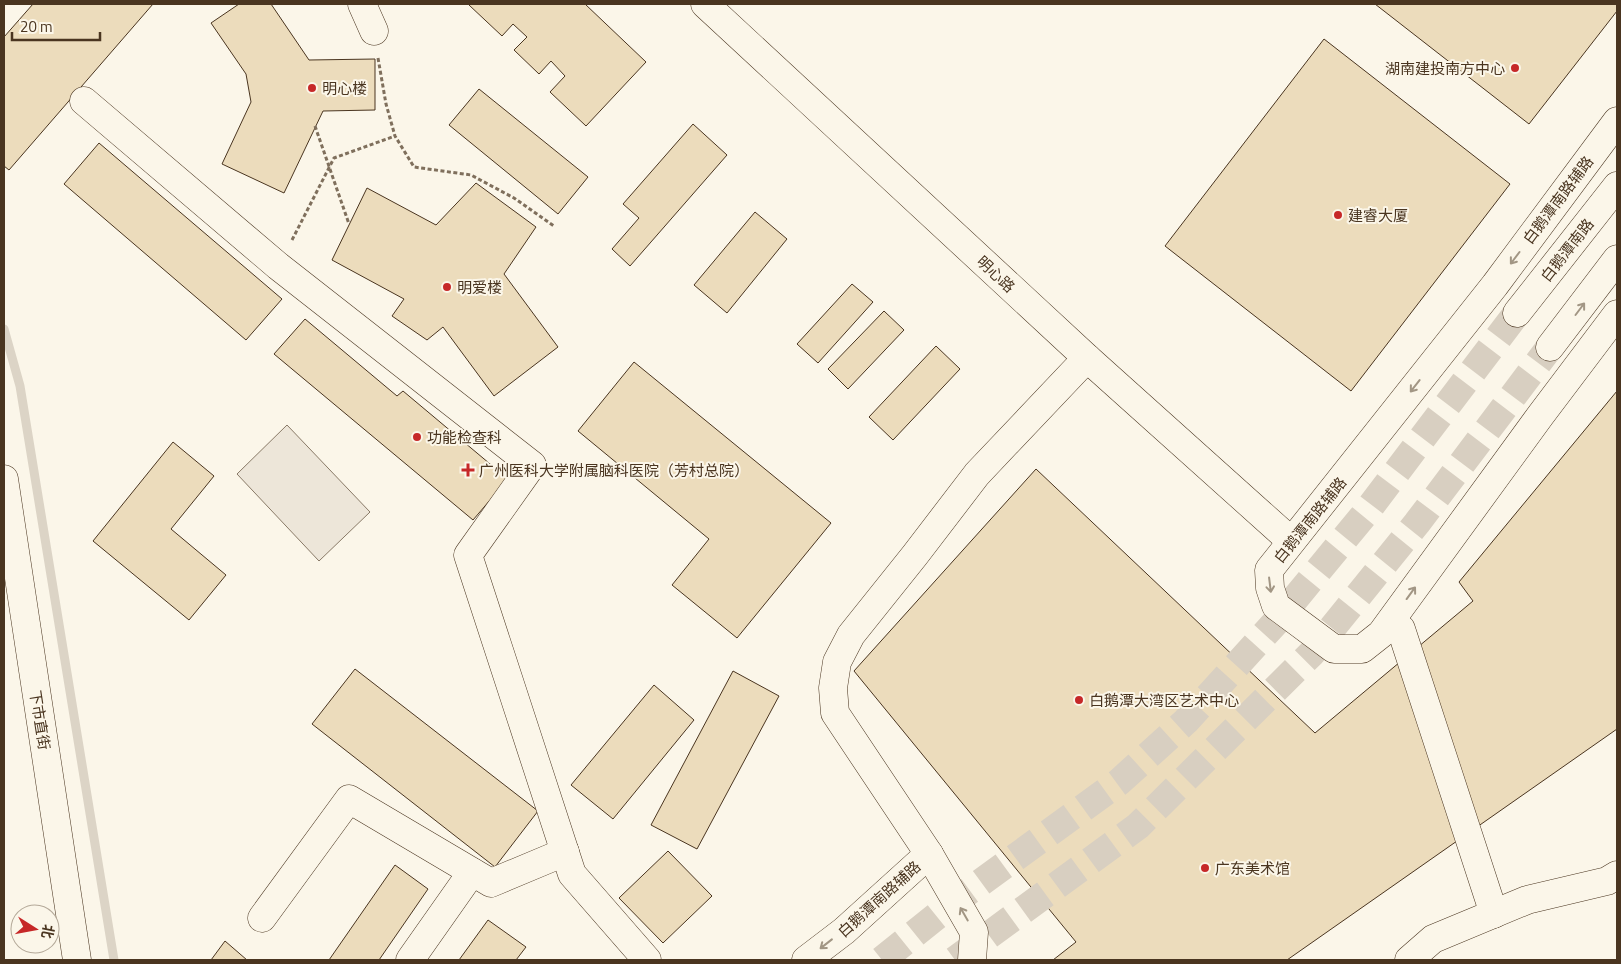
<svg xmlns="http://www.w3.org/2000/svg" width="1621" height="964" viewBox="0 0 1621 964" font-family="'Titillium Web','Noto Sans SC',sans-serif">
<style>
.green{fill:#ede6d9;stroke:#887966}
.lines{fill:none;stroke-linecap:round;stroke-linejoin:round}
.stream{stroke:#dcd4c6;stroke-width:9}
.building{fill:#ecdcbc;stroke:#4a3520}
.minor-tunnel{stroke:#d8cfc1;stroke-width:28;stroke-dasharray:28 14;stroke-linecap:butt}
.minor-casing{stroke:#4a3520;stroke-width:29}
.path{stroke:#7f6f5c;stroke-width:3;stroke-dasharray:4 2.5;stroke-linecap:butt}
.minor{stroke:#fbf6e9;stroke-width:28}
.oneway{stroke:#a29684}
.poi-dot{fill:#c62828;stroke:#fbf6e9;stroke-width:2}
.labels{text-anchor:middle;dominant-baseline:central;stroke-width:4;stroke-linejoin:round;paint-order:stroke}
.poi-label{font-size:15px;fill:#4a3520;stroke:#fbf6e9;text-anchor:start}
.street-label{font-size:15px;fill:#4a3520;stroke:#fbf6e9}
</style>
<rect width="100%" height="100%" fill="#fbf6e9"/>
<path class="green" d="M287,425L370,512L319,561L237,474Z"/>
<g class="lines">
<path class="stream" d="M4,329L20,386L114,960"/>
</g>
<g class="building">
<path d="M33,4H153L9,170L4,166V37Z"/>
<path d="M239,4H271L309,60L375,59V110L323,111L284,193L222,164L251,102L246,74L211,23Z"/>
<path d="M470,4H585L646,62L586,126L550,92L565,76L551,61L539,74L514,50L527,37L513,24L502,36L469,5Z"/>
<path d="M1375,4H1617V11L1529,124Z"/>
<path d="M1324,39L1510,184L1351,391L1165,246Z"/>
<path d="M479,89L588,177L558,214L449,125Z"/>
<path d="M693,124L727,155L630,266L612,249L639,218L623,204Z"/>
<path d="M99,143L282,299L246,340L64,184Z"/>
<path d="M476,183L536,227L504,274L558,347L494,396L443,327L427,340L392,316L404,299L332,260L367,188L436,225Z"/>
<path d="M755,212L787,239L727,313L694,285Z"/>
<path d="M852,284L873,302L818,363L797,344Z"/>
<path d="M884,311L904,330L848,389L828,369Z"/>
<path d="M305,319L397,396L403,391L508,479L473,520L274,354Z"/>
<path d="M936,346L960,369L893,440L869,417Z"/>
<path d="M634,362L831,523L737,638L672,585L709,539L578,431Z"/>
<path d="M1617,391V729L1287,960H1053L1076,942L854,671L1036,469L1315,733L1473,601L1459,582Z"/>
<path d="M173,442L214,476L171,529L226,575L189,620L93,541Z"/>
<path d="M355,669L538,811L495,867L312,724Z"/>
<path d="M733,671L779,696L697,849L651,825Z"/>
<path d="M654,685L694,720L613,819L571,785Z"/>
<path d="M668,851L712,896L663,943L619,898Z"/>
<path d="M395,865L428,889L379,960H329Z"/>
<path d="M488,920L526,947L516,960H459Z"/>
<path d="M225,941L247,960H211Z"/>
</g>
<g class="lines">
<g class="minor-tunnel">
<path d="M882,960L954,902L1119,782L1186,721L1275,623L1364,515L1517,313"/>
<path d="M955,960L1138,826L1312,653L1417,523L1550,347"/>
</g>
<defs>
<g id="minor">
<path d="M362,4L374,31"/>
<path d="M705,4L1087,358L1291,541"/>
<path d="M84,101L278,266L532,465L468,555L572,874L647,960"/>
<path d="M1617,121L1495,285L1269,570L1270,588L1276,606L1334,649H1362L1381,634L1540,416L1617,314"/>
<path d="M1517,313L1617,186"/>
<path d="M1550,347L1617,259"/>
<path d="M4,479L77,960"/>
<path d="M1401,629L1494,914"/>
<path d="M262,918L349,799L491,883L565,852"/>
<path d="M410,960L472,872"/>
<path d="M806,960L844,931L929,854"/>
<path d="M972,960L974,932L929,854L835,713L833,688L837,662L851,635L915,555L977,474L1087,358"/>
<path d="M1409,960L1433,939L1527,900L1607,881L1617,875"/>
</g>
</defs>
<use href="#minor" class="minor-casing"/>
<g class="path">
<path d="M378,58L386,104L395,136L414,167L471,175L514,198L554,226"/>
<path d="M315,126L349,224"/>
<path d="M292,240L334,158L395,136"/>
</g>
<use href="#minor" class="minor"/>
</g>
<defs><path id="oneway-shaft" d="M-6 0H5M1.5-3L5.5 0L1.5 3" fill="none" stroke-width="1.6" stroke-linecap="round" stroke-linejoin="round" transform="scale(1.25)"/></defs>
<g class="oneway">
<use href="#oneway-shaft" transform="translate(1515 258) rotate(127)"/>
<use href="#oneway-shaft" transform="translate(1580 309) rotate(-53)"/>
<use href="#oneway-shaft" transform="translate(1415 386) rotate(128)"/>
<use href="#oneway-shaft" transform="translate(1270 585) rotate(83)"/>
<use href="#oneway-shaft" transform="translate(1411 593) rotate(-54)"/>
<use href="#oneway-shaft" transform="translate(964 914) rotate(-120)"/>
<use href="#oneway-shaft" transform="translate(826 944) rotate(142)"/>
</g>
<g class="poi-dot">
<circle cx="1515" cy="68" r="5"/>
<circle cx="312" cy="88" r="5"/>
<circle cx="1338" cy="215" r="5"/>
<circle cx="447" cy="287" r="5"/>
<circle cx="417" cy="437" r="5"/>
<path d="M465.5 462.5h5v5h5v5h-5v5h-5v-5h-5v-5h5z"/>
<circle cx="1079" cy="700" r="5"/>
<circle cx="1205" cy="868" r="5"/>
</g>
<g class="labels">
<g class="poi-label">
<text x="1505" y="68" text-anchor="end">湖南建投南方中心</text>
<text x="322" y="88">明心楼</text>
<text x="1348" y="215">建睿大厦</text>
<text x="457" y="287">明爱楼</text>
<text x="427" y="437">功能检查科</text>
<text x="479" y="470">广州医科大学附属脑科医院（芳村总院）</text>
<text x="1089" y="700">白鹅潭大湾区艺术中心</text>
<text x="1215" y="868">广东美术馆</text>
</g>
<g class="street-label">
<text transform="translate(1558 200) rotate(-53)">白鹅潭南路辅路</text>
<text transform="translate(1567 250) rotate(-52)">白鹅潭南路</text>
<text transform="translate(996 274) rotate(43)">明心路</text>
<text transform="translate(1310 520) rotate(-51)">白鹅潭南路辅路</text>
<text transform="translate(40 720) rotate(81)">下市直街</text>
<text transform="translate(879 899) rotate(-42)">白鹅潭南路辅路</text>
</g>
</g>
<rect width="1621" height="964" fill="none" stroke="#4a3520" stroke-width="10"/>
<g transform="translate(35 929) rotate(101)"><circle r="24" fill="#fbf6e9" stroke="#b4a999"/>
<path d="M0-4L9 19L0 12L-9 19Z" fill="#c62828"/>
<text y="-8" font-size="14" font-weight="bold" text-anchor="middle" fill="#4a3520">北</text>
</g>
<path d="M12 32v8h88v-8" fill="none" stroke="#4a3520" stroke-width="2.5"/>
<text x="20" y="32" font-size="15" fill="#4a3520" stroke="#fbf6e9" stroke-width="4" paint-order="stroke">20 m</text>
</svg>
